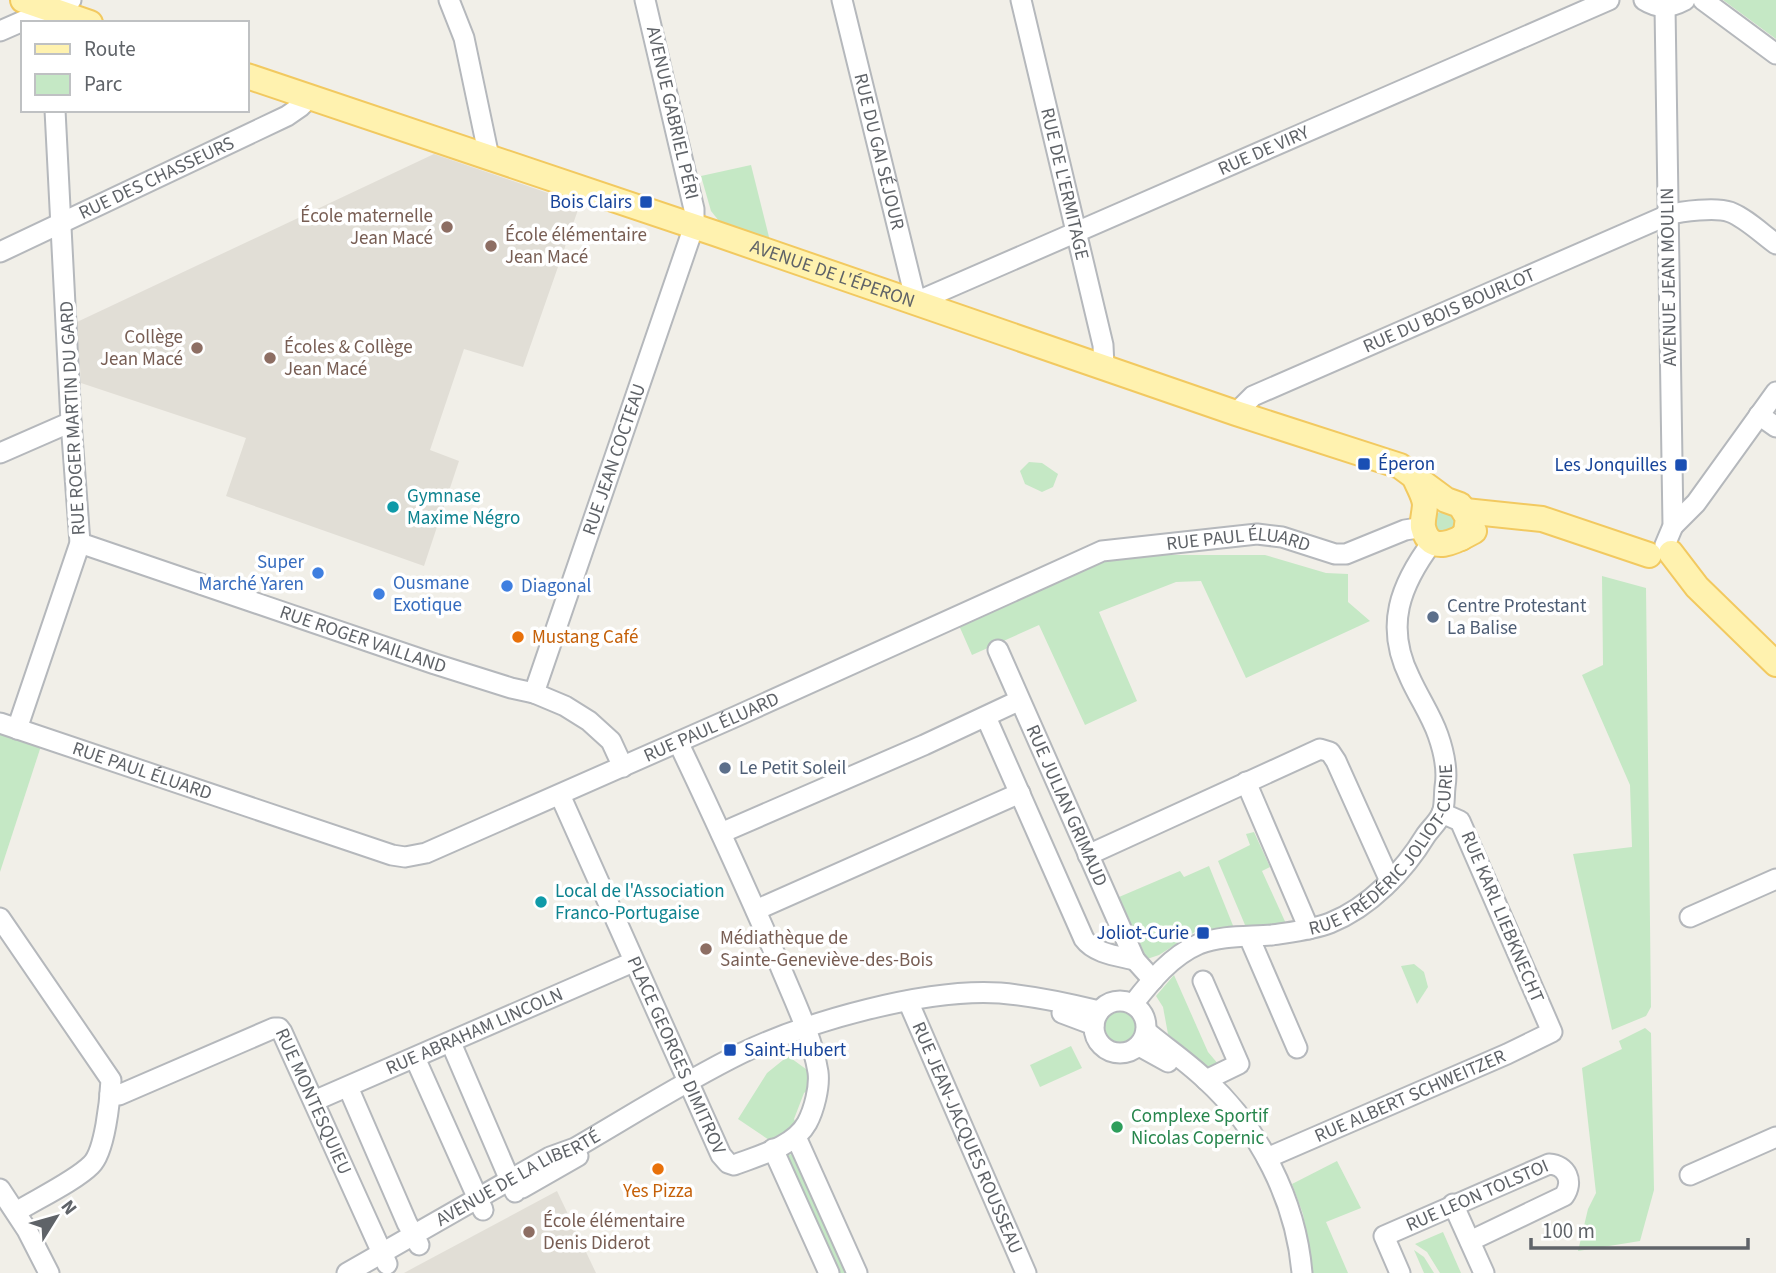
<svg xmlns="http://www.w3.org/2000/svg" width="1776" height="1273" viewBox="0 0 1776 1273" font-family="'Source Sans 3',sans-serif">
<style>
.education{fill:#e1ded6}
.green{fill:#c5e8c5}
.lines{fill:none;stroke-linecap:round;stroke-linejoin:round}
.minor-casing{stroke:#b5b8bc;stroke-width:23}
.major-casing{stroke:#f2c960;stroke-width:28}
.minor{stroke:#fff;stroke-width:19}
.major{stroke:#fff2af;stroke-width:24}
.transit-dot{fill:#1a4fb4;stroke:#fff;stroke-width:2.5}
.education-dot{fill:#8d6e63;stroke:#fff;stroke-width:2.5}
.culture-dot{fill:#0f9aa8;stroke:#fff;stroke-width:2.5}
.shop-dot{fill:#3f7fe0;stroke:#fff;stroke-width:2.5}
.service-dot{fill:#5c6f8a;stroke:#fff;stroke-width:2.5}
.food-dot{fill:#e8710a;stroke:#fff;stroke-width:2.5}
.leisure-dot{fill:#2e9e5b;stroke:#fff;stroke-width:2.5}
.labels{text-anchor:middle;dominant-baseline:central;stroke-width:7;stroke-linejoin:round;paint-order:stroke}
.street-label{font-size:19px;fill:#5f6368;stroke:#fff}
.transit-label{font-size:19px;fill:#164399;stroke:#fff;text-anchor:end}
.education-label{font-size:19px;fill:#785e54;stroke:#fff;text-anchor:start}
.culture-label{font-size:19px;fill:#0d838f;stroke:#fff;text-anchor:start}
.shop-label{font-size:19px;fill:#366cbe;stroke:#fff;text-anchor:start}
.service-label{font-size:19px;fill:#4e5e75;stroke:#fff;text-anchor:start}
.food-label{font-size:19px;fill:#c56008;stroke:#fff;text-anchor:start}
.leisure-label{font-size:19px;fill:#27864d;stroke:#fff;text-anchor:start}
</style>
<rect width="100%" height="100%" fill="#f1efe8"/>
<g class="education">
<path d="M434,154L580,204L523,367L464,349L430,450L459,461L424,566L226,496L246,438L81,383L77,322Z"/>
<path d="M557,1191L596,1273H404L415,1267Z"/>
</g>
<g class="green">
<path d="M1723,0H1776V39Z"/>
<path d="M751,165L770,241L719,221L711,211L701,176Z"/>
<path d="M1029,462L1042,463L1058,474L1053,487L1042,492L1025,484L1020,471Z"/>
<path d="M1448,510L1460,525L1443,535L1436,529L1435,517L1440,511Z"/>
<path d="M1103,555H1265L1326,573L1348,574V602L1370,621L1246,678L1201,581L1176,582L1099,612L1137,701L1085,725L1039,625L972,655L957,621Z"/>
<path d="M1602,576L1646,588L1651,1007L1646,1016L1612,1030L1573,854L1632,847L1630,785L1582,675L1603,665Z"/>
<path d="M0,732L41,746L0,872Z"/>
<path d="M1254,832L1270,867L1262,871L1288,928L1248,932L1218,861L1250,845L1246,834Z"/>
<path d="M1209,866L1236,933L1198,930L1159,955L1147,959L1119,897L1180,871L1184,877Z"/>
<path d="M1414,964L1424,972L1428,987L1417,1004L1401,966Z"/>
<path d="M1174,975L1208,1052L1219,1065L1213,1071L1168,1034L1163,1007L1156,996Z"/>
<circle cx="1121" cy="1029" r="18"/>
<path d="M1645,1028L1651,1033L1654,1190L1640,1241L1578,1251L1588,1209L1596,1193L1582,1068L1622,1049L1619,1041Z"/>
<path d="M1071,1046L1082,1068L1040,1087L1030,1065Z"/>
<path d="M788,1056L810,1072V1089L804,1093L794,1119L797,1126L772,1142L738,1119L767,1073Z"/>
<path d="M796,1152L849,1273H836L784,1157Z"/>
<path d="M1337,1161L1361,1208L1326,1222L1348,1273H1312L1303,1214L1292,1184Z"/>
<path d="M1443,1232L1461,1273H1440L1427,1252L1415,1244Z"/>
<path d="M1414,1250L1424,1257L1434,1273H1424Z"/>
</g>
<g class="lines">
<defs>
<g id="minor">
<path d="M449,0L464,38L489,157"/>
<path id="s1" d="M842,0L916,302L1609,0"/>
<path id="s2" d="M1021,0L1103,345L1104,367"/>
<path d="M1644,0C1658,9 1670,8 1685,0"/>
<path d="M1703,0L1776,54"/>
<path d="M0,31L71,0"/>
<path id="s3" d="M0,252L287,116L300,107L309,98"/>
<path id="s4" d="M1236,413L1253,396L1668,215C1682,211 1716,207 1730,212C1746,218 1762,234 1776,244"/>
<path d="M1759,415L1776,427"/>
<path d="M0,453L71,422"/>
<path d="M1673,526L1696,503L1776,392"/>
<path id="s5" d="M80,543L435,664L511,688L534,693L565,706L589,721L611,741L623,767"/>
<path d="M1665,545L1673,526L1665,7"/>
<path id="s6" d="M998,650L1135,960L1153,980"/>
<path id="s7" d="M534,693L694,226V209L645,0"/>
<path d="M986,717L1084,939C1095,954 1119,956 1135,960"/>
<path id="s8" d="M0,723L392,855L405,857L426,853L737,716L1102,551L1257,534L1282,537L1335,554H1346L1405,530L1424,527"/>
<path d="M17,729L80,543L71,422L55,110"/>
<path d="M1246,782L1309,929"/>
<path id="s9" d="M560,795L721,1155L728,1163L734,1165C757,1156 794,1147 807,1123C814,1110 820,1087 818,1072C812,1035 792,996 778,961C746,888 713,815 678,742"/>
<path d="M721,833L924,745L1018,701"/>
<path d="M1088,855L1320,749L1330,752L1336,761L1390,881"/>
<path d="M756,910L1020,793"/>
<path d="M1690,917L1776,879"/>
<path d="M0,918L111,1080C110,1100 105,1152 91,1165C75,1181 37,1199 16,1212"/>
<path d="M1249,937L1297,1048"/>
<path d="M1203,981L1239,1064L1206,1080"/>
<circle cx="1120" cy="1027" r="26"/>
<path id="s10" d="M908,1001L1026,1273"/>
<path id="s11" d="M1133,1004C1151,981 1171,956 1199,944C1222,935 1248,937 1272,935C1291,932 1312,930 1330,923C1370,907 1404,871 1426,835C1431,828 1439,821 1442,813C1445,806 1444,795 1445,787C1448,769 1444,752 1438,735C1431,715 1419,698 1410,678C1384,626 1400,585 1433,541"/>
<path d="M1062,1013L1094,1025"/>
<path d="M1146,1031C1165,1047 1186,1061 1205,1079C1259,1128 1296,1200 1302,1273"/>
<path d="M451,1043L515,1192"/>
<path d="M1139,1046L1168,1062"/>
<path d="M415,1058L483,1210"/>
<path d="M348,1087L407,1223L419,1245"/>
<path id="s12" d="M110,1094L119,1095L274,1028H279L282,1032L387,1264"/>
<path id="s13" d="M314,1101L633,962"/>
<path d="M796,1137L857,1273"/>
<path d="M773,1149L829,1273"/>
<path id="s14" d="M1267,1158L1507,1054L1552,1032L1460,821L1442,813"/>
<path d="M1690,1175L1776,1137"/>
<path d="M522,1188L578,1156"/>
<path d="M0,1189L27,1230L49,1273"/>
<path d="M1453,1204L1484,1273"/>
<path id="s15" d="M347,1273L550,1157L575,1148C630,1116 685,1081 742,1053C809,1021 926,988 1000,993C1033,996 1067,1003 1099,1011"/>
<path id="s16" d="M1400,1273L1384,1236L1549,1164C1567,1165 1574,1182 1564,1196L1470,1241"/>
</g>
<g id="major">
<path d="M23,0L90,23"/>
<path id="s17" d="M247,76L717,234L1236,413L1400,466L1446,500L1460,505L1468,518L1466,532L1461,538"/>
<path d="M1415,478C1418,486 1424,495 1425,504C1425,512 1422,519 1423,527C1430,557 1458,540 1474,531"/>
<path d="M1465,511L1542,519L1649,555"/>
<path d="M1671,553L1697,587L1776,664"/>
</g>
</defs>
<use href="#minor" class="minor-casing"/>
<use href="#major" class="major-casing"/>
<use href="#minor" class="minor"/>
<use href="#major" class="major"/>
</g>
<g class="transit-dot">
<rect x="639" y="195" width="14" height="14" rx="3.5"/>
<rect x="1357" y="457" width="14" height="14" rx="3.5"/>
<rect x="1674" y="458" width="14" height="14" rx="3.5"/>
<rect x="1196" y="926" width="14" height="14" rx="3.5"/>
<rect x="723" y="1043" width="14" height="14" rx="3.5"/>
</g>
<g class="education-dot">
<circle cx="447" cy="227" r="7"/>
<circle cx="491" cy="246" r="7"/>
<circle cx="197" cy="348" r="7"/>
<circle cx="270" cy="358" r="7"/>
<circle cx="706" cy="949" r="7"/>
<circle cx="529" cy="1232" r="7"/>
</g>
<g class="culture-dot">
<circle cx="393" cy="507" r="7"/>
<circle cx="541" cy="902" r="7"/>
</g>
<g class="shop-dot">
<circle cx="318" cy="573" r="7"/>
<circle cx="507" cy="586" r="7"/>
<circle cx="379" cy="594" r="7"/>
</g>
<g class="service-dot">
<circle cx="1433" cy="617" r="7"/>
<circle cx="725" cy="768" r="7"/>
</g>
<g class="food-dot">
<circle cx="518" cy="637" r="7"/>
<circle cx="658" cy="1169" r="7"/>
</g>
<circle class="leisure-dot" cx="1117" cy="1127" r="7"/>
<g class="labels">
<g class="street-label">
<text transform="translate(672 113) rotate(77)">AVENUE GABRIEL PÉRI</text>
<text stroke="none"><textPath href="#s1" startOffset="156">RUE DU GAI SÉJOUR</textPath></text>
<text stroke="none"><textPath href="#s1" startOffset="690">RUE DE VIRY</textPath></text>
<text stroke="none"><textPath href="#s3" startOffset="173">RUE DES CHASSEURS</textPath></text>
<text stroke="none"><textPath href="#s2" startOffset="189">RUE DE L'ERMITAGE</textPath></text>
<text stroke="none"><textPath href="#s17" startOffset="618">AVENUE DE L'ÉPERON</textPath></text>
<text transform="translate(1669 277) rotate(-91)">AVENUE JEAN MOULIN</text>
<text stroke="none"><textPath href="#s4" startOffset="238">RUE DU BOIS BOURLOT</textPath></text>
<text transform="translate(73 418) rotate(-93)">RUE ROGER MARTIN DU GARD</text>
<text stroke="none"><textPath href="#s7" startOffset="247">RUE JEAN COCTEAU</textPath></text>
<text stroke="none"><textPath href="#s8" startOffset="1326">RUE PAUL ÉLUARD</textPath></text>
<text stroke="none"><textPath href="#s5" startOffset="299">RUE ROGER VAILLAND</textPath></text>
<text stroke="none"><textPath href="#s8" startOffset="760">RUE PAUL ÉLUARD</textPath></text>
<text stroke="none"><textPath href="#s8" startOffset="150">RUE PAUL ÉLUARD</textPath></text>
<text stroke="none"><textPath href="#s6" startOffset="170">RUE JULIAN GRIMAUD</textPath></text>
<text stroke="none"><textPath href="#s11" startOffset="317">RUE FRÉDÉRIC JOLIOT-CURIE</textPath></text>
<text transform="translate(1502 917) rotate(67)">RUE KARL LIEBKNECHT</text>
<text stroke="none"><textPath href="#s13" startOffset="175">RUE ABRAHAM LINCOLN</textPath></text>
<text stroke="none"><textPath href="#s9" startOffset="285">PLACE GEORGES DIMITROV</textPath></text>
<text stroke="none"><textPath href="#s14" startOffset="156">RUE ALBERT SCHWEITZER</textPath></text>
<text stroke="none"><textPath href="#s12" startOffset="264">RUE MONTESQUIEU</textPath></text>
<text stroke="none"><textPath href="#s10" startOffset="149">RUE JEAN-JACQUES ROUSSEAU</textPath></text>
<text stroke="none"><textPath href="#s15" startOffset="196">AVENUE DE LA LIBERTÉ</textPath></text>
<text stroke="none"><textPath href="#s16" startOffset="142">RUE LEON TOLSTOI</textPath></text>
</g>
<g class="transit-label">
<text x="632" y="202">Bois Clairs</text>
<text x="1378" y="464" text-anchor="start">Éperon</text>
<text x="1667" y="465">Les Jonquilles</text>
<text x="1189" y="933">Joliot-Curie</text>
<text x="744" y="1050" text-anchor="start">Saint-Hubert</text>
</g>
<g class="education-label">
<text x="433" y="216" text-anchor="end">École maternelle<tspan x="433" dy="22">Jean Macé</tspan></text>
<text x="505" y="235">École élémentaire<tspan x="505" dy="22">Jean Macé</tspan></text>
<text x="183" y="337" text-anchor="end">Collège<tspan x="183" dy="22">Jean Macé</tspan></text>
<text x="284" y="347">Écoles &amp; Collège<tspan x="284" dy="22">Jean Macé</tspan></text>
<text x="720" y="938">Médiathèque de<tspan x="720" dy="22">Sainte-Geneviève-des-Bois</tspan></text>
<text x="543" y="1221">École élémentaire<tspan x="543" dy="22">Denis Diderot</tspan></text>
</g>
<g class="culture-label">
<text x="407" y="496">Gymnase<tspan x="407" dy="22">Maxime Négro</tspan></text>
<text x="555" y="891">Local de l'Association<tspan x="555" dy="22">Franco-Portugaise</tspan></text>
</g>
<g class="shop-label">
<text x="304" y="562" text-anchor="end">Super<tspan x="304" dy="22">Marché Yaren</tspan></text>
<text x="393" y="583">Ousmane<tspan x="393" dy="22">Exotique</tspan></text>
<text x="521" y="586">Diagonal</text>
</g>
<g class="service-label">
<text x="1447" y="606">Centre Protestant<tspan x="1447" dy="22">La Balise</tspan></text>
<text x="739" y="768">Le Petit Soleil</text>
</g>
<g class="food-label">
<text x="532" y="637">Mustang Café</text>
<text x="658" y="1191" text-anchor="middle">Yes Pizza</text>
</g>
<g class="leisure-label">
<text x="1131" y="1116">Complexe Sportif<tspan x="1131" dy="22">Nicolas Copernic</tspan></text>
</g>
</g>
<rect x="21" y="21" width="228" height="91" fill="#ffffff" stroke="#bfc1c3" stroke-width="2"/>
<rect x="35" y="44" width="35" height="10" fill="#fff2af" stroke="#bfc1c3" stroke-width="2"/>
<text x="84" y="56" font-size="21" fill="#5f6368">Route</text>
<rect x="35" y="74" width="35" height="21" fill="#c5e8c5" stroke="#bfc1c3" stroke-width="2"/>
<text x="84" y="91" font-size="21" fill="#5f6368">Parc</text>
<g transform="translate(56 1217) rotate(53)" stroke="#ffffff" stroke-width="5" paint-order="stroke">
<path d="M0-5L12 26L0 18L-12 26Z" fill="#5f6368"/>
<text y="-10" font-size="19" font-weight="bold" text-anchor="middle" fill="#5f6368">N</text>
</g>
<path d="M1531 1238v10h217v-10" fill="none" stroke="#5f6368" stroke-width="3.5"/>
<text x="1542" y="1238" font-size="21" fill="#5f6368" stroke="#ffffff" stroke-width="5" paint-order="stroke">100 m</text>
</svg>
